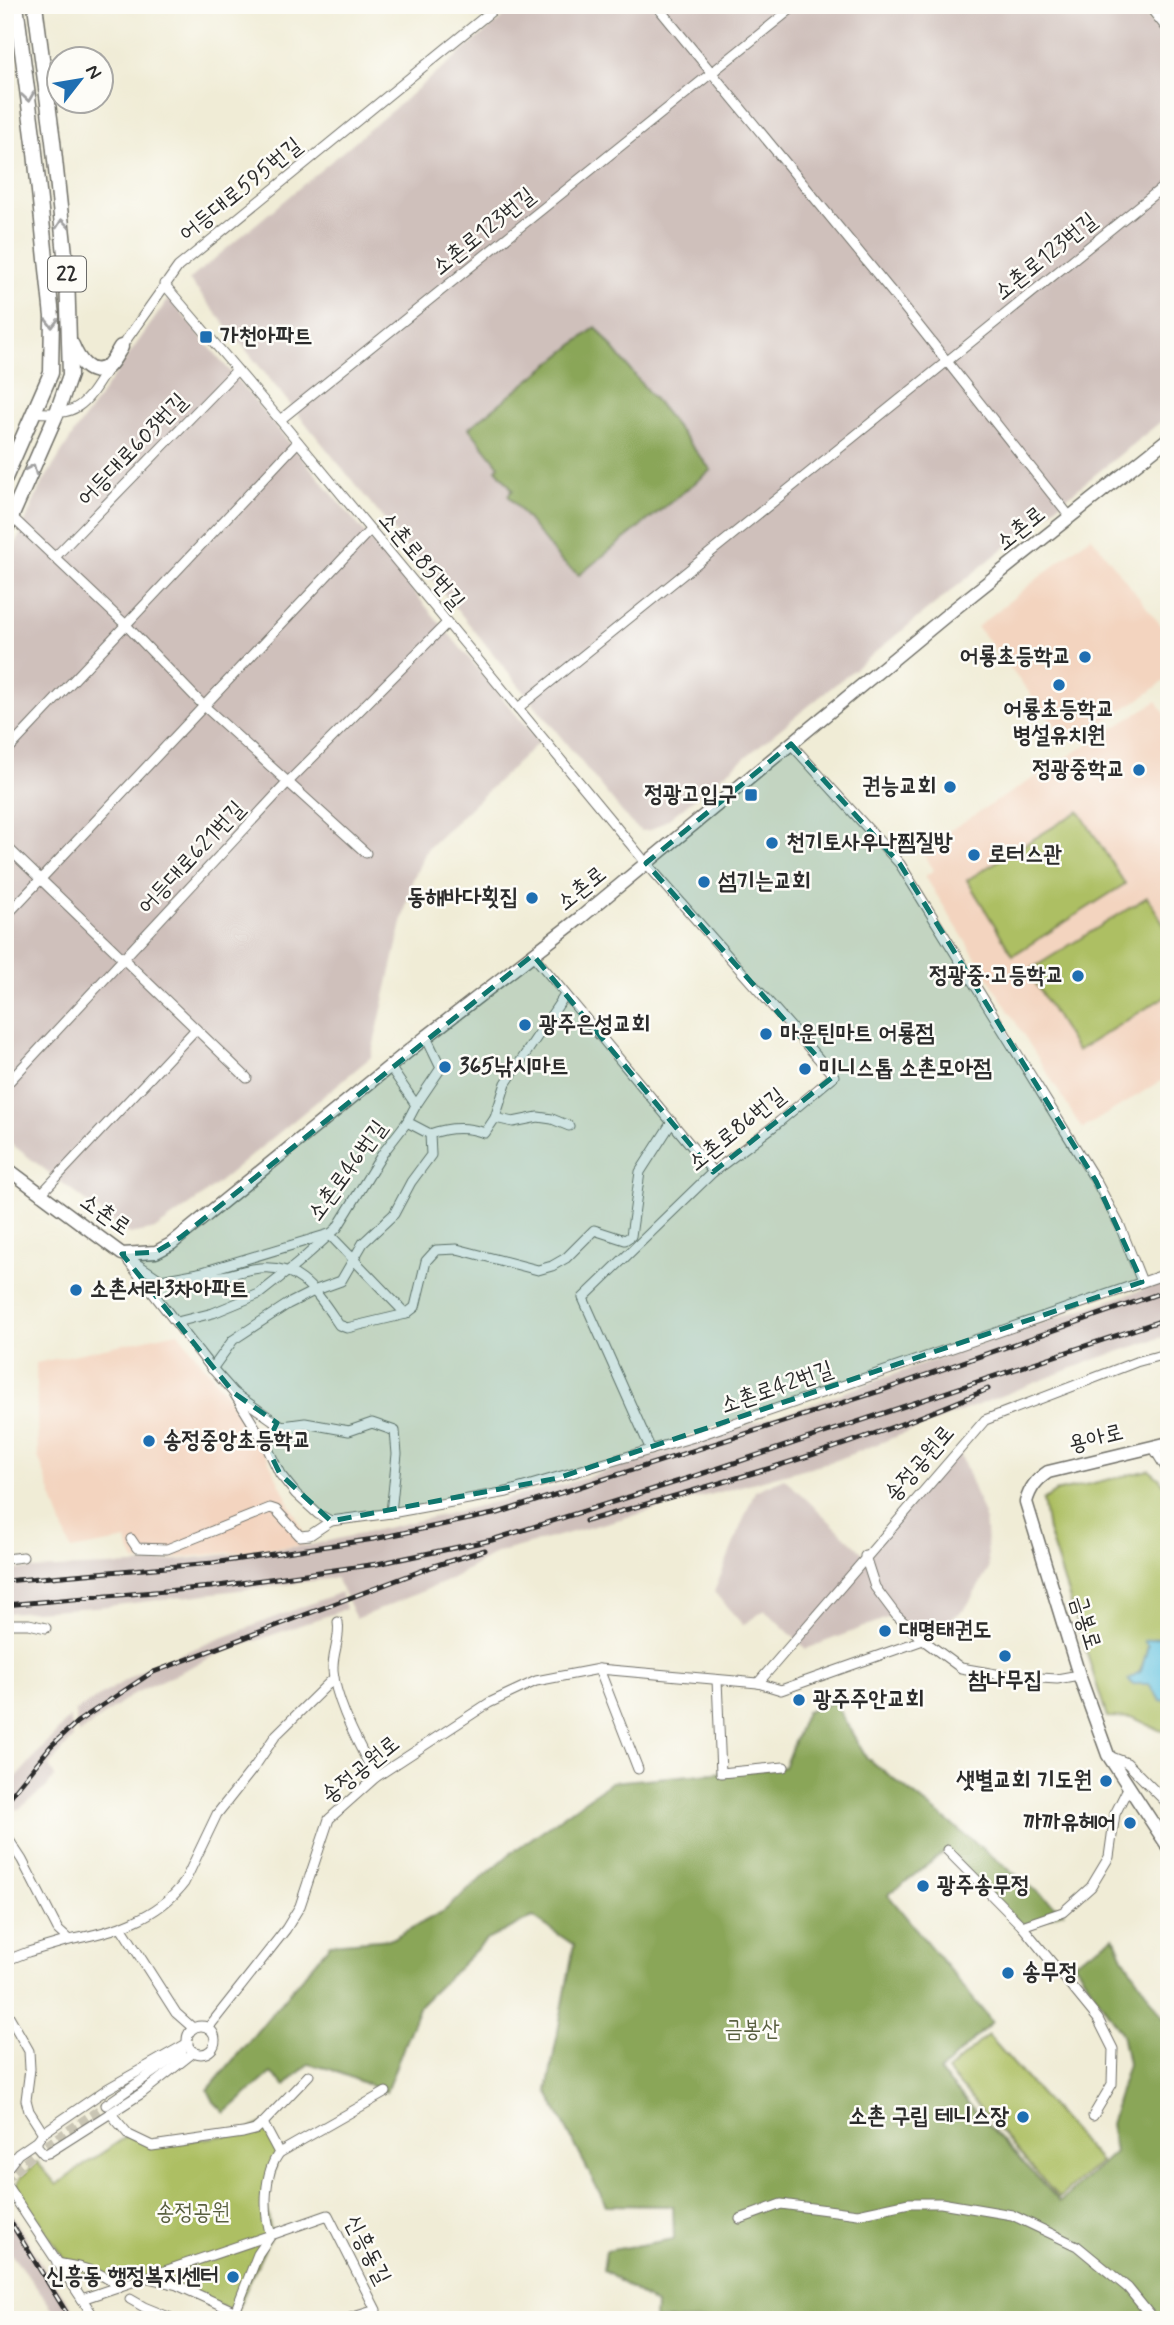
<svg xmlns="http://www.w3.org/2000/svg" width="1174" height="2325" viewBox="0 0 1174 2325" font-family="Mynerve,'Poor Story',sans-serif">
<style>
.built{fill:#f3d4bf}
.industrial{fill:#cfc0bb}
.green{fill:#adbf63;stroke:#6c7547;stroke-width:2}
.forest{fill:#8aa659;stroke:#5a6842;stroke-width:2}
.water{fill:#62c2e0;stroke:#467686;stroke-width:2}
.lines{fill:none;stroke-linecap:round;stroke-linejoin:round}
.street-tunnel{stroke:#c9c5b4;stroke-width:9;stroke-dasharray:9 4.5;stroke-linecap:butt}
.street-casing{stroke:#706f67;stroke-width:11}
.secondary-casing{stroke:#706f67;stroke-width:15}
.primary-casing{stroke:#706f67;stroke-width:17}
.street{stroke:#fff;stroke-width:9}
.secondary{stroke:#fff;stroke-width:12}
.primary{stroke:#fff;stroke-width:14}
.rail-casing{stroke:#2b2b2b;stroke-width:5}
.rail{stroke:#fdfcf7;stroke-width:2.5;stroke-dasharray:8;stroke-linecap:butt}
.oneway{stroke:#a0a0a0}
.marked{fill:#0f766e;fill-opacity:0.2;stroke:#0f766e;stroke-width:5;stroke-dasharray:14 9;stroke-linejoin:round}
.poi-dot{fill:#1f6fb2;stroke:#fdfcf7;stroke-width:2.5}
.labels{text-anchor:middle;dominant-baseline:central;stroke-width:5;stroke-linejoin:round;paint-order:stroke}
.shield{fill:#fdfcf7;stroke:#6a6a68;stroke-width:2}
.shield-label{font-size:21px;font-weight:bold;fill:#2b2b2b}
.street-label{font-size:23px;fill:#2b2b2b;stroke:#fdfcf7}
.poi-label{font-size:23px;font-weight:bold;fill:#2b2b2b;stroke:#fdfcf7;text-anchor:start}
.park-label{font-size:23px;fill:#585f3f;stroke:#fdfcf7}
</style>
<rect width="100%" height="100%" fill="#fdfcf7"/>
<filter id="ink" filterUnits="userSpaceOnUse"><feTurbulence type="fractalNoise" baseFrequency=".0143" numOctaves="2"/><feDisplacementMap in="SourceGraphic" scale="14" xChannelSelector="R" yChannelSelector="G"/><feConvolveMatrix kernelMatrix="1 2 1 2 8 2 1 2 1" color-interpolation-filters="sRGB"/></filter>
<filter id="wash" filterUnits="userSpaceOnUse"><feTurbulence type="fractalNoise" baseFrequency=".00686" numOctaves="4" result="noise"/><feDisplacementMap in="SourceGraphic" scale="28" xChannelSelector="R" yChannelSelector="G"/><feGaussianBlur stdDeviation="1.57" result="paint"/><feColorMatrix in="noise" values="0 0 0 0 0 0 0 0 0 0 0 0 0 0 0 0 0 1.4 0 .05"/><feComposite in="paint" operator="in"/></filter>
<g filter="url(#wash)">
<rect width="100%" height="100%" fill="#f0ecd6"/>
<g class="built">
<path d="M1091,536L1169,636V677L1146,695L1075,738L1063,735L977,627Z"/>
<path d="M1157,701L1169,721V1076L1082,1129L925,876L934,870L920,849Z"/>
<path d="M178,1332L252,1427L304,1533V1545L135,1562L126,1540L71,1550L38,1456L36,1363Z"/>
</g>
<g class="industrial">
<path d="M518,5H1137L1169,45V415L670,818L651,830L641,831L630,822L189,280Z"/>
<path d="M169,298L539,742L427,849L411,884L371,1057L201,1197L156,1229L129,1234L5,1139V570L40,487L76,430Z"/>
<path d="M1169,1281V1335L1096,1359L836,1460L496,1553L447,1581L356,1619L336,1578L108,1606L5,1613V1570L133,1565L311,1545L447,1514L569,1483L809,1405L995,1338Z"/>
<path d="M959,1450L985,1518L989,1569L965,1609L923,1640L895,1615L806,1649L765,1610L743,1625L714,1592L755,1491L784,1478L866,1556Z"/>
<path d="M341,1592L346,1609L221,1653L135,1693L78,1734L75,1711L149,1666Z"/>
<path d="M70,1717L73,1738L49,1766L55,1776L46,1788L19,1809L8,1811L5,1814V1790Z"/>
<path d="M5,2203L44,2269L81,2320H61L5,2246Z"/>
</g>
<g class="green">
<path d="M1079,811L1125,884L1013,955L967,880Z"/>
<path d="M1147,897L1169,932V994L1077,1051L1028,971Z"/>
<path d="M1149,1470L1160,1479L1169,1493V1627L1161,1637L1145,1641L1148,1646C1145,1660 1141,1672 1133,1684H1149L1160,1700L1169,1701V1732L1159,1730L1134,1718L1107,1717L1048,1531L1043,1500L1055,1492Z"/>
<path d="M988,2035L1100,2162L1059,2198L947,2071Z"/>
<path d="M263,2123L279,2153L266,2200L271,2235L236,2312L147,2278L119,2287L68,2265L16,2186L21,2177L37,2162L57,2185L75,2171L129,2135L152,2146L243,2133Z"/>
</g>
<g class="forest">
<path d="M596,327L711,470L579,575L560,560L508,495L513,490L496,469L499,466L469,428Z"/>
<path d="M834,1702L866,1757L1063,1912L1022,1926L947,1850L888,1895L992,2022L939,2072L1060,2202L1115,2152L1110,2124L1128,2064L1122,2034L1074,1962L1114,1937L1123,1957L1169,2026V2320H655L656,2305L603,2270L606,2251L674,2239L673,2206L606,2205L547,2091L574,1945L533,1917L486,1940L420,2005L386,2092L330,2069L308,2064L285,2086L271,2073L225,2113L214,2102L208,2090L330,1944L391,1939L444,1911L511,1853L611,1782L784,1767L806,1712Z"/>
</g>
<path class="water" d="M1168,1626L1169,1627V1701L1160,1700L1149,1684H1133L1128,1679L1141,1671L1148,1646L1144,1641L1161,1637Z"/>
</g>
<g filter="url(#ink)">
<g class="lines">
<path class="street-tunnel" d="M5,2180L38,2151L106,2105"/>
<defs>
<g id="street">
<path d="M656,5L896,297L1070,517"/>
<path d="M1148,5L1169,31"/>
<path d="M164,284L280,420L646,863L834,1076L774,1126L713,1172L583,1298L651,1450"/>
<path d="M119,350L178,267L499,5"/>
<path d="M33,412C79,417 85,405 108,368"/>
<path d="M280,420L796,5"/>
<path d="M12,517L126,625L203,705L366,853"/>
<path d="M55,557L237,370"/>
<path d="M518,708L1169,182"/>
<path d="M791,744L900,864L1096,1181L1120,1226L1142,1282"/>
<path d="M5,753L298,442"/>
<path d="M5,845L247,1078"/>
<path d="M5,917L370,530"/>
<path d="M533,955L713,1172"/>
<path d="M390,1067L416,1105L407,1122L430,1134"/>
<path d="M5,1086L288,782L447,623"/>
<path d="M416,1105L441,1068L426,1037"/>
<path d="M495,1118L513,1122L538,1117L552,1119L569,1126"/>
<path d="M40,1195L196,1029"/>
<path d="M122,1254L161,1280L199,1273L329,1234L406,1314"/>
<path d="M128,1261L210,1366L234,1393L266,1445"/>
<path d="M199,1273C225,1280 228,1273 253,1269C299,1261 317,1293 339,1325L347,1328L406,1314L415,1307L426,1261L436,1250L457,1249L538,1270L552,1266L566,1258L594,1230L625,1240L631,1236L640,1172L672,1122"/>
<path d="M177,1322L213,1313L259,1294L297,1264L337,1228L383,1153L407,1122"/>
<path d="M212,1369L233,1340L288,1304L316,1290L341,1281L363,1243L394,1214L411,1182L431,1155L430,1134C449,1127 466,1126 485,1133L495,1118L506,1083L565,995"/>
<path d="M234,1393L277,1423L266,1445L280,1474L296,1494L318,1514L331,1521L391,1513L397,1454L395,1431L372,1423L349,1431L305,1423L283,1426L277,1423"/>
<path d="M1153,1447L1169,1473"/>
<path d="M391,1513L507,1492L694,1437L1169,1273"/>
<path d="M131,1539L137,1548L167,1549L270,1508L276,1510L300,1536L310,1535L331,1521"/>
<path d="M865,1556L875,1587L896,1615L923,1640L961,1668L1007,1676L1057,1679L1079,1675"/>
<path d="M5,1559L23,1557"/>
<path d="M338,1622C341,1639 332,1653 333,1670C335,1701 361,1750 376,1777"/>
<path d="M5,1624H29L46,1628"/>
<path d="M599,1669L638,1769"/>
<path d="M717,1680L721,1773L784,1767"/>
<path d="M758,1683L781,1690L923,1640"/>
<path d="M1109,1756L1127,1763L1169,1805"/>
<path d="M5,1834L22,1860L58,1930L69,1940C112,1932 157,1919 184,1883L217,1814L255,1766L276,1735L334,1678"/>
<path d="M947,1850L1022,1926L1098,2019L1113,2049L1112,2084L1093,2116"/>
<path d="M1022,1926L1063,1912L1091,1887L1109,1857L1115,1814L1129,1786"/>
<path d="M121,1927L176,2013L193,2028"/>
<path d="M5,1961L28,1952L69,1940"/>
<path d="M5,2009L29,2051L30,2069L26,2100L29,2111L43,2133"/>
<circle cx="201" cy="2040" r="14"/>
<path d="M208,2028L286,1929L300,1906L329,1819L376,1777L489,1703L536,1681L599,1669L758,1683L985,1420L1136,1362L1169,1353"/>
<path d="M188,2043L107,2089L43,2133L37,2141V2146L44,2154L48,2153L142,2093L194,2052"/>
<path d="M106,2105L182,2052"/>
<path d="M263,2123L309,2075"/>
<path d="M279,2153L386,2092"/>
<path d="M5,2171L18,2154L37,2141"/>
<path d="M5,2183L96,2320"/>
<path d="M740,2219L781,2204L858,2214L909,2203H941L1012,2215L1077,2246L1128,2288L1154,2320"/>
<path d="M57,2263C81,2267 101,2271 119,2287"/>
<path d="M148,2278L177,2285L236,2312"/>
<path d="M82,2299L271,2235C263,2211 264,2173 279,2153L263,2123L255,2130L243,2133L152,2146L129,2135L111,2114"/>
<path d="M130,2299L144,2307L176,2320"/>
<path d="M232,2320L258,2254L271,2235L328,2215L376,2310L344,2320"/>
</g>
<g id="secondary">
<path d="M5,1167L122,1254L156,1252L171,1244L426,1037L580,918L953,610L1169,438"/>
<path d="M1169,1443L1048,1472C1036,1480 1030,1488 1026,1502L1079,1675L1108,1755L1169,1848"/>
</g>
<g id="primary">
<path d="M72,345C77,358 90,379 107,367C112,363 117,353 121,347"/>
<path d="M5,478L51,373L52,317L34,143L16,5"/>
<path d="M5,531L56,415L70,375L67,273L53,141L35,5"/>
</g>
</defs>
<use href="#street" class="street-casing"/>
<use href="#secondary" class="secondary-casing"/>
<use href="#primary" class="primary-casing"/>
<use href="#street" class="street"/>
<use href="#secondary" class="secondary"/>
<use href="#primary" class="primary"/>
<defs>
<g id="rail">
<path d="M586,1521C722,1483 858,1446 988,1389"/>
<path d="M5,1581L213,1563L374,1539L498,1513L883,1390L1169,1290"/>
<path d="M5,1605L211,1587L377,1564L492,1540L689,1478L1169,1318"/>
<path d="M5,1803L51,1746L77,1722L151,1673L434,1566L485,1550"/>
<path d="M5,2213L71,2320"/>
</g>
</defs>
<use href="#rail" class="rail-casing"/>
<use href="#rail" class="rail"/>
</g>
<defs><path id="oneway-chevron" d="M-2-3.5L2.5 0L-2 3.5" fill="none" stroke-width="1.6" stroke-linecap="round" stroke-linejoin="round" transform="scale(1.75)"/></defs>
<g class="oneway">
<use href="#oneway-chevron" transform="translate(28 97) rotate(82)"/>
<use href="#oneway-chevron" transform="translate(62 224) rotate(-96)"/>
<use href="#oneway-chevron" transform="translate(52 323) rotate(89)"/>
<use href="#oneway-chevron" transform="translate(32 469) rotate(-67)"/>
</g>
</g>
<path class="marked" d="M791,744L900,864L1096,1181L1142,1282L558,1478L331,1521L280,1474L266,1445L277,1423L234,1393L122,1254L156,1252L181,1237L533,955L713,1172L834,1076L646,863Z"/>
<g class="poi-dot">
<rect x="199" y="330" width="14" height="14" rx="3.5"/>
<circle cx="1085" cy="657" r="7"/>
<circle cx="1059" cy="685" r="7"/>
<circle cx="1139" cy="770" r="7"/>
<circle cx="950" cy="787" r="7"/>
<rect x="744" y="788" width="14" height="14" rx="3.5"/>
<circle cx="772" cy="843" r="7"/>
<circle cx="974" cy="855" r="7"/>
<circle cx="704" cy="882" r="7"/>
<circle cx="532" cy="898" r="7"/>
<circle cx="1078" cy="976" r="7"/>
<circle cx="525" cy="1025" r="7"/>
<circle cx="766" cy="1034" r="7"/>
<circle cx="445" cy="1067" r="7"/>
<circle cx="805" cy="1069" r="7"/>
<circle cx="76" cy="1290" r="7"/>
<circle cx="149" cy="1441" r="7"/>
<circle cx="885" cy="1631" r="7"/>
<circle cx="1005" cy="1656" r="7"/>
<circle cx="799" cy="1700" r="7"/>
<circle cx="1106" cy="1781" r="7"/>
<circle cx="1130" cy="1823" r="7"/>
<circle cx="923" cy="1886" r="7"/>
<circle cx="1008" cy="1973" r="7"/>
<circle cx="1023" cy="2117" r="7"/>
<circle cx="233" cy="2277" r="7"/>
</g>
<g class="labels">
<rect class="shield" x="48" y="256.5" width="38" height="35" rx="5"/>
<g class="shield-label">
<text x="67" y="274">22</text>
</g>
<g class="street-label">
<text transform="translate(241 190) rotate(-39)">어등대로595번길</text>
<text transform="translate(484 232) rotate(-39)">소촌로123번길</text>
<text transform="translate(1046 257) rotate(-39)">소촌로123번길</text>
<text transform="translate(133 450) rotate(-46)">어등대로603번길</text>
<text transform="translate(1021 529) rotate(-39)">소촌로</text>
<text transform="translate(421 561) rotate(50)">소촌로85번길</text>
<text transform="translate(192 858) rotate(-47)">어등대로621번길</text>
<text transform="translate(582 889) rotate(-39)">소촌로</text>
<text transform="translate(737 1130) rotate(-39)">소촌로86번길</text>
<text transform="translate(348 1171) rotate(-54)">소촌로46번길</text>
<text transform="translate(105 1215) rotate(35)">소촌로</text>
<text transform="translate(777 1388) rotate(-19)">소촌로42번길</text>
<text transform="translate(1096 1439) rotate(-14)">용아로</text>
<text transform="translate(920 1464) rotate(-49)">송정공원로</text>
<text transform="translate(1085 1623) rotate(73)">금봉로</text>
<text transform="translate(361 1770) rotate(-39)">송정공원로</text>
<text transform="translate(367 2250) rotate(63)">신흥동길</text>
</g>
<g class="poi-label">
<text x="220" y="337">가천아파트</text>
<text x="1071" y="657" text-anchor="end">어룡초등학교</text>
<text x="1059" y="710" text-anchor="middle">어룡초등학교<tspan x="1059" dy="26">병설유치원</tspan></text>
<text x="1125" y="770" text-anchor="end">정광중학교</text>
<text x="936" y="787" text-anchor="end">권능교회</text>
<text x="737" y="795" text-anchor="end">정광고입구</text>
<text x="786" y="843">천기토사우나찜질방</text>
<text x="988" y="855">로터스관</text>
<text x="718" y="882">섬기는교회</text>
<text x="518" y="898" text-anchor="end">동해바다횟집</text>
<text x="1064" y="976" text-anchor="end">정광중·고등학교</text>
<text x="539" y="1025">광주은성교회</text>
<text x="780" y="1034">마운틴마트 어룡점</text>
<text x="459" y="1067">365낚시마트</text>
<text x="819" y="1069">미니스톱 소촌모아점</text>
<text x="90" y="1290">소촌서라3차아파트</text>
<text x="163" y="1441">송정중앙초등학교</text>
<text x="899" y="1631">대명태권도</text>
<text x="1005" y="1681" text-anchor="middle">참나무집</text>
<text x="813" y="1700">광주주안교회</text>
<text x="1092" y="1781" text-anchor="end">샛별교회 기도원</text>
<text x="1116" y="1823" text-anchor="end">까까유헤어</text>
<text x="937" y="1886">광주송무정</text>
<text x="1022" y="1973">송무정</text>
<text x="1009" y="2117" text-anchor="end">소촌 구립 테니스장</text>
<text x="219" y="2277" text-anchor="end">신흥동 행정복지센터</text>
</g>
<g class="park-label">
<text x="752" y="2030">금봉산</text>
<text x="193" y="2213">송정공원</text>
</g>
</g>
<rect width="1174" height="2325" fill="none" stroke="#fdfcf7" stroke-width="28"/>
<g transform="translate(80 80) rotate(59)"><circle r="33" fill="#fdfcf7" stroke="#a9a8a5" stroke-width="2"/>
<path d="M0-5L12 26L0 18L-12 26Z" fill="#1f6fb2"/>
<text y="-10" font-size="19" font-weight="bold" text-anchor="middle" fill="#2b2b2b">N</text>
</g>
</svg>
